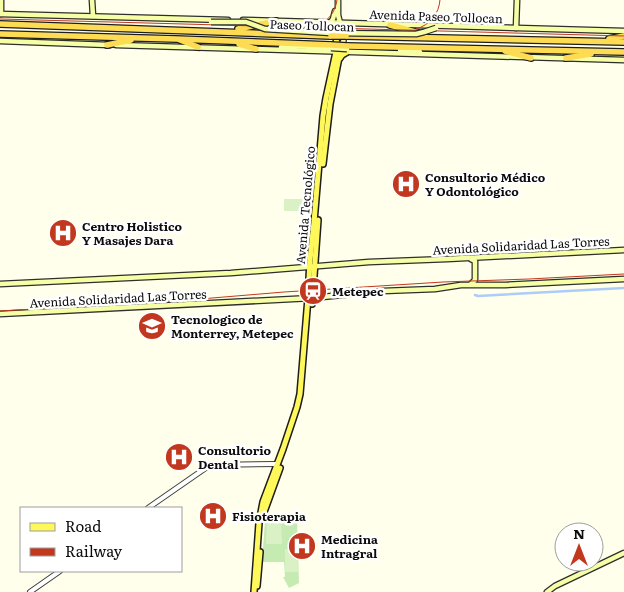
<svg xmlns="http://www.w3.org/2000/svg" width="624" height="592" viewBox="0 0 624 592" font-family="Literata,serif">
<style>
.green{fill:#c5ebb3}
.pitch{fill:#d9f1c5}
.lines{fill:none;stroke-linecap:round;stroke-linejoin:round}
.canal{stroke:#adcdf9;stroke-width:2.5}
.tertiary-casing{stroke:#3f3f3f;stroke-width:6}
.secondary-casing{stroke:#2e2e2e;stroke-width:7}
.primary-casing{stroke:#1d1d1d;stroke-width:8}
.trunk-casing{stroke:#1d1d1d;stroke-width:8}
.tertiary{stroke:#fff;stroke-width:4}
.secondary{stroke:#f7ffa6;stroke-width:4.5}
.primary{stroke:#fff85b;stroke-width:5}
.trunk{stroke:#fddc54;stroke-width:5.5}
.rail{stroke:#c2381e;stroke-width:1}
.secondary-bridge-casing{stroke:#2e2e2e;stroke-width:7;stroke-linecap:butt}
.trunk-bridge-casing{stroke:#1d1d1d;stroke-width:8;stroke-linecap:butt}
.secondary-bridge{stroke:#f7ffa6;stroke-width:4.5}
.trunk-bridge{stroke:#fddc54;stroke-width:5.5}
.labels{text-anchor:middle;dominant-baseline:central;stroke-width:5;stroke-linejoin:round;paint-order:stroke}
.street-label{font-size:12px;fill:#0c0c0c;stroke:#fff}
.poi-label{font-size:12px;font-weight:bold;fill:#0c0c0c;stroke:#fff;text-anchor:start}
</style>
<rect width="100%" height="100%" fill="#ffffeb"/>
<path class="green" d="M297,519L299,583L289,588L283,577H285L284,562H262L265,521Z"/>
<g class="pitch">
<rect x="284" y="199" width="25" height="12"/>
<path d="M281,521L282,544H266L267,522Z"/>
<path d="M297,548L298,572H285V549Z"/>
</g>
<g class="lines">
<path class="canal" d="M475,295L478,296L624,288"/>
<defs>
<g id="tertiary">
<path d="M148,508L210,465L277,464"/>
<path d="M30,592L60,571"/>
</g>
<g id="secondary">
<path d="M92,0L93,16"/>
<path d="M338,0V15L340,23"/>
<path d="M0,14L228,20"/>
<path d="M1,14V0"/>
<path d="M243,20L624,31"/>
<path d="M330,23L333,19L335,11"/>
<path d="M516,28L517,0"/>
<path d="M0,41L109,45"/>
<path d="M116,45L624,60"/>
<path d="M281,47L294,46L331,48"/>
<path d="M343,47L344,29L348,24"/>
<path d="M400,50L420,52"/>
<path d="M471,259L475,261V280L471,284"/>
<path d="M0,284L231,273L369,262L447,259L624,250"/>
<path d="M0,314L312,298L383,291L435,289L461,285H505L624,279"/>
<path d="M547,592L555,586L624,553"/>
</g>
<g id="primary">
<path d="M340,58L342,55L347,52"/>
<path d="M323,164L330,104L340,52V44"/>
<path d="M312,304L318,220"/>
<path d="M264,512L280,468"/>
<path d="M257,586L260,552"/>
<path d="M254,592L259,523L263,502L283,449L297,407L300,394L308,298L310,260L314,222L323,116L326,98L336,52L337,23"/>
</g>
<g id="trunk">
<path d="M0,24L331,36"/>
<path d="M390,25L419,33"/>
<path d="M238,29L276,21"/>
<path d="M0,34L176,39L331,45"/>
<path d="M346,36L624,42"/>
<path d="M609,39L624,36"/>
<path d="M180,40L198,47"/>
<path d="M239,44L256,49"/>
<path d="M107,45L131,40"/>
<path d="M347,46L624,52"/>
<path d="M505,51L531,58"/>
<path d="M566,58L591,54"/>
</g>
</defs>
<use href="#tertiary" class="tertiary-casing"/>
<use href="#secondary" class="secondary-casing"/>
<use href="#primary" class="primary-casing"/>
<use href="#trunk" class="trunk-casing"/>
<use href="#tertiary" class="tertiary"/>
<use href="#secondary" class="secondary"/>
<use href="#primary" class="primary"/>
<use href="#trunk" class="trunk"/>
<g class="rail">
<path d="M0,19L624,36"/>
<path d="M313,26C327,23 335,14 337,0"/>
<path d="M416,29C430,25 439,14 440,0"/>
<path d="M0,311L188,300L284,292L443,282L529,279L624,274"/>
</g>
<defs>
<g id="secondary-bridge">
<path d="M211,22H246L265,29L331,33L416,34L424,32L436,28"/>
<path d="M331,48L347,49"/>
</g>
<g id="trunk-bridge">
<path d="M331,36H346"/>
<path d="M331,45L347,46"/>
</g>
</defs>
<use href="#secondary-bridge" class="secondary-bridge-casing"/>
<use href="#trunk-bridge" class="trunk-bridge-casing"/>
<use href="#secondary-bridge" class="secondary-bridge"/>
<use href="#trunk-bridge" class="trunk-bridge"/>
</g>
<defs>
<symbol id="hospital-disc" viewBox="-11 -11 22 22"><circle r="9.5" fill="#c2381e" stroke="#fff"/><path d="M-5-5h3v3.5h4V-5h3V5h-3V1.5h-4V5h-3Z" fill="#fff"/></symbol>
<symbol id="station-disc" viewBox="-11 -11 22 22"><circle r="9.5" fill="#c2381e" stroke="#fff"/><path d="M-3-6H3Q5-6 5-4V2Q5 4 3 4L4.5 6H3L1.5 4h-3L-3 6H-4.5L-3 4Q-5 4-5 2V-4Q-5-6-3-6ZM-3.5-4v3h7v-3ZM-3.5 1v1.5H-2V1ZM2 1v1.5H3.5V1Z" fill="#fff"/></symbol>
<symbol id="university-disc" viewBox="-11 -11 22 22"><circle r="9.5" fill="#c2381e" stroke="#fff"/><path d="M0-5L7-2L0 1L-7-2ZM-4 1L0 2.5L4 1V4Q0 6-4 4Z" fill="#fff"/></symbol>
</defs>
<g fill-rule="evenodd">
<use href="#hospital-disc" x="390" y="168" width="32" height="32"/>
<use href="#hospital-disc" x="47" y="217" width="32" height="32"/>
<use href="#station-disc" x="297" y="275" width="32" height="32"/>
<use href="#university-disc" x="136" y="310" width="32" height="32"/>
<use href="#hospital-disc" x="163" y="441" width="32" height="32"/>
<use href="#hospital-disc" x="197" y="500" width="32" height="32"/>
<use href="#hospital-disc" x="286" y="530" width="32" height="32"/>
</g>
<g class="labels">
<g class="street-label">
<text transform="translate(436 16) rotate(2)">Avenida Paseo Tollocan</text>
<text transform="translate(312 25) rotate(2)">Paseo Tollocan</text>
<text transform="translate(305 205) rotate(-85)">Avenida Tecnológico</text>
<text transform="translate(521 245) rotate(-3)">Avenida Solidaridad Las Torres</text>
<text transform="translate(118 298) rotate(-3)">Avenida Solidaridad Las Torres</text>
</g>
<g class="poi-label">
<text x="425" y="177">Consultorio Médico<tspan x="425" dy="14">Y Odontológico</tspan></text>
<text x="82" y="226">Centro Holistico<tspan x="82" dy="14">Y Masajes Dara</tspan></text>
<text x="332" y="291">Metepec</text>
<text x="171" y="319">Tecnologico de<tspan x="171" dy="14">Monterrey, Metepec</tspan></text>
<text x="198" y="450">Consultorio<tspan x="198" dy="14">Dental</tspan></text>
<text x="232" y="516">Fisioterapia</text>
<text x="321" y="539">Medicina<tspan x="321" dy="14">Intragral</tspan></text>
</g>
</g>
<rect x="20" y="507" width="162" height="65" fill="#ffffff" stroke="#9e9e9e"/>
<rect x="30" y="523" width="25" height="8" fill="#fff85b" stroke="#9e9e9e"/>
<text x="65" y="532" font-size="15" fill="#0c0c0c">Road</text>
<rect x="30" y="548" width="25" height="8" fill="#c2381e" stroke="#9e9e9e"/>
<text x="65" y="557" font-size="15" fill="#0c0c0c">Railway</text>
<g transform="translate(579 547)"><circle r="24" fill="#ffffff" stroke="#9e9e9e"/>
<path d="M0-4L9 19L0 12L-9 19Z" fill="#c2381e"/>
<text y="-8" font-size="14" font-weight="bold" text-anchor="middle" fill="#0c0c0c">N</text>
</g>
</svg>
